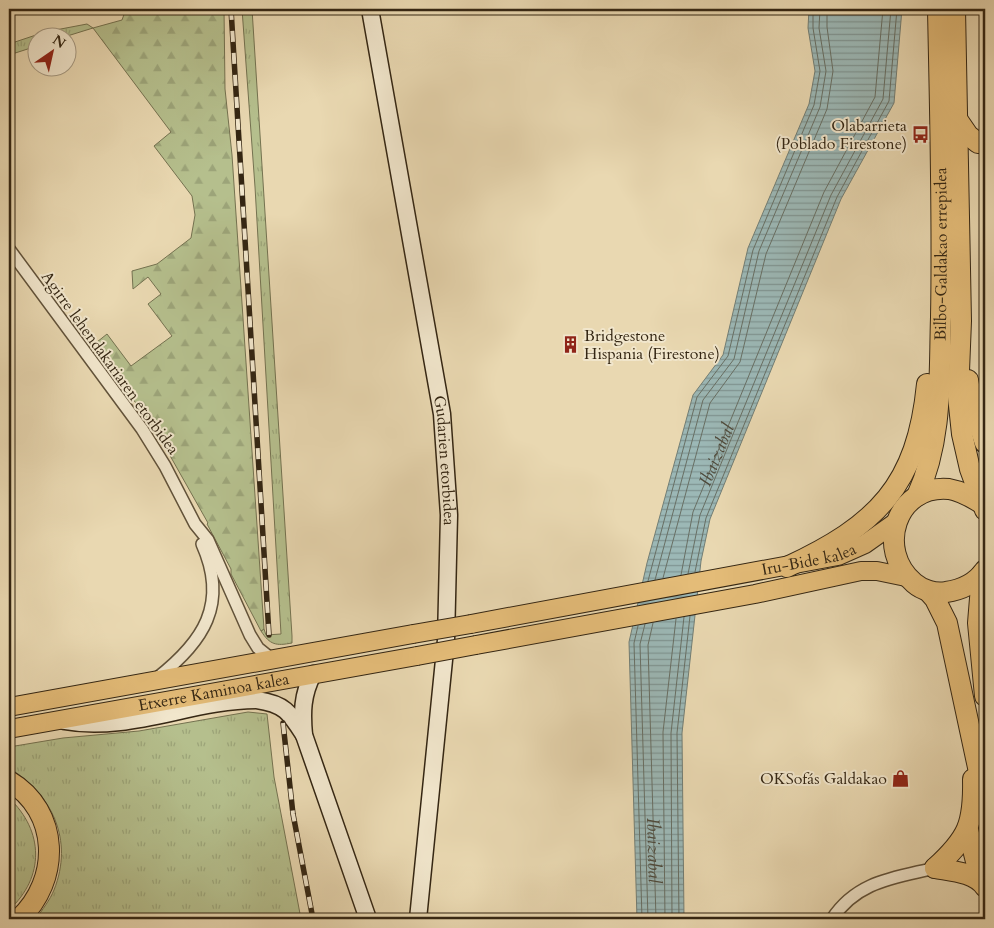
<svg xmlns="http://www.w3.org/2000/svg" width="994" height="928" viewBox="0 0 994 928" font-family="Cardo,serif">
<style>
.grass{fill:url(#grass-tufts);stroke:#747250}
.forest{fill:url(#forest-firs);stroke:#747250}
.water{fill:url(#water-rules);stroke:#727e75}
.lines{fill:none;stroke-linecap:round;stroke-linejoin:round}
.shore{stroke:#686f64;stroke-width:1}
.street-casing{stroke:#61523a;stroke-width:14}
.secondary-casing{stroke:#342613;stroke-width:19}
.primary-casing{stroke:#342613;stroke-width:20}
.highway-casing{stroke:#342613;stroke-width:22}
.street{stroke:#f1e6cc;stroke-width:11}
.secondary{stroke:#f1e6cc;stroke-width:16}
.primary{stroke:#e4bc78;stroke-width:18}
.highway{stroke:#e4bc78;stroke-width:20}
.rail-casing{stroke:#342613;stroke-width:5.5}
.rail{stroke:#f1e6cc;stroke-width:4;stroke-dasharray:11;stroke-linecap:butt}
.primary-bridge-casing{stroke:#342613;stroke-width:20;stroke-linecap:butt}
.primary-bridge{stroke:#e4bc78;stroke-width:18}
.labels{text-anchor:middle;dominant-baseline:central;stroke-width:4;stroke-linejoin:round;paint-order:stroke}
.poi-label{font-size:16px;fill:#342613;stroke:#f1e6cc;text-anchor:end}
.street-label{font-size:16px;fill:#342613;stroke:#f1e6cc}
.water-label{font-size:18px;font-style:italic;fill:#4e4a3c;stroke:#f1e6cc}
</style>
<defs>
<pattern id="grass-tufts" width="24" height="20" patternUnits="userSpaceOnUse" patternTransform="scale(1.25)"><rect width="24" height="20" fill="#b5bf8d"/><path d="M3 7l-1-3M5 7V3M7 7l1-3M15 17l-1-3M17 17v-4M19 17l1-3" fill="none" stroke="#9ca479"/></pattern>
<pattern id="forest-firs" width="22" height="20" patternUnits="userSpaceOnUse" patternTransform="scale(1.25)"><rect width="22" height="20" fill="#b5bf8d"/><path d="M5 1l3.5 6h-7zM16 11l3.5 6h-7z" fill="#9ca479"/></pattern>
<pattern id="water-rules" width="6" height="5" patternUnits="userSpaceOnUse" patternTransform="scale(1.25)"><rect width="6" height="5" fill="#9cb8b6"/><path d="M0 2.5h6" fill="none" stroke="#809593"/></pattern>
</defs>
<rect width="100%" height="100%" fill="#e9d8b1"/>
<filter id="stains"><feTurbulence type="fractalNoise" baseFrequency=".004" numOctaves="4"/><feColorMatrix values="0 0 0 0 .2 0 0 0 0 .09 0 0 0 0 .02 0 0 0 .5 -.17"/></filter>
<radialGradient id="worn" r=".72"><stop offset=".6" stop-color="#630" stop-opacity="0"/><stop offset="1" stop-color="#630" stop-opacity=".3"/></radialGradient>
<g class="grass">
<path d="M242,9H252L292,636V643C276,646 270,645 261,631L264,629L266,635L281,634L255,187Z"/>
<path d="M87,24L93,28L64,37L38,38L37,46L9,55V44L45,32Z"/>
<path d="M248,712L267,714L274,777L301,919H36C42,910 50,900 54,890C74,840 52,794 9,768V747L63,738L139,731Z"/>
<path d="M9,798C44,831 45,877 9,910Z"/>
</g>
<path class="forest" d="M126,9H224L225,89L232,155L264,629L261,631L231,574V569L207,524L208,523L155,429L96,349L97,342L107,334L131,366L172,336L148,304L161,294L148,277L133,289L132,271L157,264L191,238L195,215L192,196L154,146L171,132L93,28L122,20Z"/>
<path class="water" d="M809,9H902L894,103L841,199L710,519L701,561L682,733L684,919H637L629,642L647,563L693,395L723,355L748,248L809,104L815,71L808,28Z"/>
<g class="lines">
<g class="shore">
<path d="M695,572L706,518L837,197L889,101L897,9"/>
<path d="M688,574L700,515L831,195L883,99L891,9"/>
<path id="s1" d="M681,575L693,512L824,192L875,97L883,9"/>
<path d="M663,578L710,403L740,362L766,254L827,109L833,71L827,27V9"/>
<path d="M655,580L703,400L734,359L759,251L820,107L826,71L819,28L820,9"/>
<path d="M648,581L697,397L728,356L753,250L814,105L820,71L813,28V9"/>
<path id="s2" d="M653,623L648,645L656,919"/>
<path d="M645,624L640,644L648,919"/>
<path d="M638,626L634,643L642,919"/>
<path d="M665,919L663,732L676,619"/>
<path d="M672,919L671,733L684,617"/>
<path d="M679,919L677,733L690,616"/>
</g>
<defs>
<g id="street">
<path d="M9,249L142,429L165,466L195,524L208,540L250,635L258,648L273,660"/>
<path d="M157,678C203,642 229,604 202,544"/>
<path d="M832,919C857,881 894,878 935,868"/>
</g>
<g id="secondary">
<path id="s3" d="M370,9L442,414L449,515L446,640L418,919"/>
<path d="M313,674C302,695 302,713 304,735L368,919"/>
<path d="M64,721C129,733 192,700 257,700C285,704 290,713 304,735"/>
</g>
<g id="primary">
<path id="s4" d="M471,624L838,556L865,544L896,522"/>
<path d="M476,645L755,594L861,571H877L906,577"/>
<path d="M9,707L413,634"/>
<path id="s5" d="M9,729L417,656"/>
</g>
<g id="highway">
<path d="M955,9L961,321L958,396L962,434L970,469L985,510"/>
<path d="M957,119L968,135L978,143"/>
<path d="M968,380L973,406L985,443"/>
<path id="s6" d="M917,496C943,439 939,378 941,317C943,214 940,111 938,9"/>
<path d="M981,503C971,497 961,491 949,489C896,484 875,550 914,583C922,590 935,594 946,592C961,590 976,583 985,570"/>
<path d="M787,567C877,525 917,486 927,384"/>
<path d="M982,574L978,623L985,696"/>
<path d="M928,591L935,599L947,623L985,800"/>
<path d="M9,781C60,811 61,880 19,919"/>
<path d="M968,830L981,881"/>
<path d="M935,868C968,838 974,824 973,779"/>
<path d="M935,868C951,871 975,872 985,887"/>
</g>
</defs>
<use href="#street" class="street-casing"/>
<use href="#secondary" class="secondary-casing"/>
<use href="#primary" class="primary-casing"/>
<use href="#highway" class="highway-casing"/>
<use href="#street" class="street"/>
<use href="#secondary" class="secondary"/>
<use href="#primary" class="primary"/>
<use href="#highway" class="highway"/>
<defs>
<g id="rail">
<path d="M231,9L269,635"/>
<path d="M283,723L293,814L313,919"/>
</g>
</defs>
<use href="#rail" class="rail-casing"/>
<use href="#rail" class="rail"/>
<defs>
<g id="primary-bridge">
<path d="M413,634L471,624"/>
<path d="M417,656L476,645"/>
</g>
</defs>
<use href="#primary-bridge" class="primary-bridge-casing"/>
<use href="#primary-bridge" class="primary-bridge"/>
</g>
<defs>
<symbol id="bus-bare" viewBox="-9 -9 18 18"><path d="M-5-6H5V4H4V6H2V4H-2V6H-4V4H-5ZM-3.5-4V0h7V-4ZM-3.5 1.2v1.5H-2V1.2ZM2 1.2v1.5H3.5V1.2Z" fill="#8f2418" stroke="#f1e6cc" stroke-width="2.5" paint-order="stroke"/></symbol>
<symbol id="building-bare" viewBox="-9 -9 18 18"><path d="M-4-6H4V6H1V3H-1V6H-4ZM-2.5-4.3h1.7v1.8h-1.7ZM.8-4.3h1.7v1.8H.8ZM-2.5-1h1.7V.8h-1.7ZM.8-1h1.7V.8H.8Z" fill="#8f2418" stroke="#f1e6cc" stroke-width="2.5" paint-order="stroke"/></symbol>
<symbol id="shop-bare" viewBox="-9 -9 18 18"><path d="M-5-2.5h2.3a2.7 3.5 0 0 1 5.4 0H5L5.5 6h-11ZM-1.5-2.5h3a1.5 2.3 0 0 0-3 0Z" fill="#8f2418" stroke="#f1e6cc" stroke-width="2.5" paint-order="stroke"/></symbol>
</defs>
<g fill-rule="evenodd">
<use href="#bus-bare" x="908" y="122" width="25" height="25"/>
<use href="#building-bare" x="558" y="332" width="25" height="25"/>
<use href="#shop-bare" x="888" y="766" width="25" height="25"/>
</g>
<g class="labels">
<g class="poi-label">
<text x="907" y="126">Olabarrieta<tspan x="907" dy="18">(Poblado Firestone)</tspan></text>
<text x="584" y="336" text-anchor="start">Bridgestone<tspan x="584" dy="18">Hispania (Firestone)</tspan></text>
<text x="887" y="779">OKSofás Galdakao</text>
</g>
<g class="street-label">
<text stroke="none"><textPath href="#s6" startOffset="245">Bilbo-Galdakao errepidea</textPath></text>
<text transform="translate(110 363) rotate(54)">Agirre lehendakariaren etorbidea</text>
<text stroke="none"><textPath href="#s3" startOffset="458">Gudarien etorbidea</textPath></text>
<text stroke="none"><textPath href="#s4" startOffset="344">Iru-Bide kalea</textPath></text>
<text stroke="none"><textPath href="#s5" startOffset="208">Etxerre Kaminoa kalea</textPath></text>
</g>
<g class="water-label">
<text stroke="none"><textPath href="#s1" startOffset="126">Ibaizabal</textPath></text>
<text stroke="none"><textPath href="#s2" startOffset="228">Ibaizabal</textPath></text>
</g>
</g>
<rect width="994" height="928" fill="none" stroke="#e9d8b1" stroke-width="30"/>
<rect x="10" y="10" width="974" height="908" fill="none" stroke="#342613" stroke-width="2.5"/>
<rect x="15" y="15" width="964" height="898" fill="none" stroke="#342613"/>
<g transform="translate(52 52) rotate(34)"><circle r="24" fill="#f1e6cc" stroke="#a59982"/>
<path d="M0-4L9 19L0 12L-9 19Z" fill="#8f2418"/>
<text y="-8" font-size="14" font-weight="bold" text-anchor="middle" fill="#342613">N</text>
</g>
<rect width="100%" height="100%" filter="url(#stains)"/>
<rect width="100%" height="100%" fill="url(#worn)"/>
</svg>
